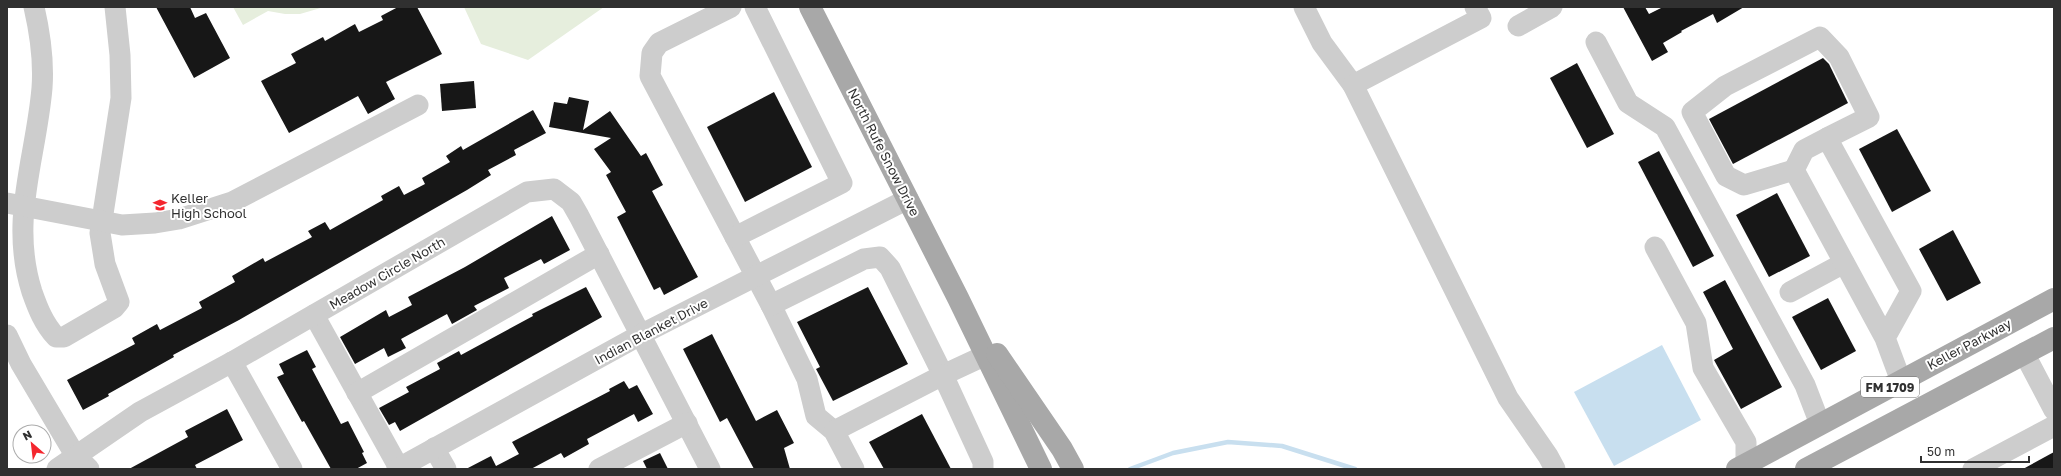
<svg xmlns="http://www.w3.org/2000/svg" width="2061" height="476" viewBox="0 0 2061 476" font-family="'Golos Text',sans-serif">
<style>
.green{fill:#e6eedd}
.water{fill:#c8dfef}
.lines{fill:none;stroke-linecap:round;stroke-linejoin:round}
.stream{stroke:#c8dfef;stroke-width:4.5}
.building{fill:#171717}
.minor{stroke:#cdcdcd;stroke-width:21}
.major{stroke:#a8a8a8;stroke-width:22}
.labels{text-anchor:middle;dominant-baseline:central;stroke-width:4;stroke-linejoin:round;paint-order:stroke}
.shield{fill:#fff;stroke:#6e6e6e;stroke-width:1}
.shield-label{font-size:12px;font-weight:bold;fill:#303030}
.street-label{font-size:13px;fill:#303030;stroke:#fff}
.poi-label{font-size:13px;fill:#303030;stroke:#fff;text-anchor:start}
</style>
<rect width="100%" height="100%" fill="#fff"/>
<g class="green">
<path d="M233,7H324L300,14H285L268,11L243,25Z"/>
<path d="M464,7H604L528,60L481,44Z"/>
</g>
<path class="water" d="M1662,345L1701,420L1614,466L1574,392Z"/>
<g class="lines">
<path class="stream" d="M1130,469L1173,453L1228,442L1282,446L1355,469"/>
</g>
<g class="building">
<path d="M156,7H190L195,18L206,13L230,58L194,78Z"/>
<path d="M398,7H417L442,54L386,82L395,99L368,114L358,96L289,133L261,81L296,63L291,54L323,37L325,41L355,24L359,32L383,20L381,16Z"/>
<path d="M1623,7H1645L1649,14L1663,7H1744L1717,23L1713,14L1681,31L1682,32L1663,43L1668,52L1652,61Z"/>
<path d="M1823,58L1829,64L1848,103L1733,164L1709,119Z"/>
<path d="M1577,63L1614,134L1587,148L1550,78Z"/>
<path d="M474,81L476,108L442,111L440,84Z"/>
<path d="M774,92L812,167L745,202L707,127Z"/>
<path d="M569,97L589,101L583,130L610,111L641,156L646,153L663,185L652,191L698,277L664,295L660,287L654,290L617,217L626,212L606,175L611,172L594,149L611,138L549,127L554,102L567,104Z"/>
<path d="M533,110L546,133L514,150L516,155L488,170L491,175L467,190L239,320L173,355L174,357L108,394L109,396L83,410L67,380L135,344L132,338L157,324L160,330L202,308L199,302L235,282L232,276L263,258L265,262L312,237L308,231L325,222L330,230L383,200L381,196L399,186L404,195L425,184L422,178L450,162L446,156L461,146L463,150Z"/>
<path d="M1897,129L1931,191L1892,212L1859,149Z"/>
<path d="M1659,151L1714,256L1693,267L1638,162Z"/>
<path d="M1777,193L1810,256L1769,277L1736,215Z"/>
<path d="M552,216L570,250L544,264L541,259L504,278L509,288L474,306L477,310L452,324L447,314L401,339L406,348L388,357L384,348L355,364L340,337L386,310L389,317L412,305L408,297L465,267Z"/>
<path d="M1953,230L1981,283L1947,301L1919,249Z"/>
<path d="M1725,280L1782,387L1741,409L1714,360L1733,349L1703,292Z"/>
<path d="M586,287L602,317L400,431L395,422L389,425L379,408L409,392L406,387L440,369L437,363L459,351L461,355L533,316L532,314Z"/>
<path d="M868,287L908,364L833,401L816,369L820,367L797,322Z"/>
<path d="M1828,298L1856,351L1821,370L1792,317Z"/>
<path d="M712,334L756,421L777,410L794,443L784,448L790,469H754L727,418L720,422L683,349Z"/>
<path d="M307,350L316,367L312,369L341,424L348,421L364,452L362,453L367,463L356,469H331L304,421L302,422L277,377L284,374L279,364Z"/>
<path d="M624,381L629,389L637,385L653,414L638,422L634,414L587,439L589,444L564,458L561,453L531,469H466L491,456L496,466L519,454L512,442L610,391L609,389Z"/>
<path d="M227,409L243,440L195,465L197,469H129L188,437L185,431Z"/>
<path d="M922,414L951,469H884L869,442Z"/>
<path d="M2054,452V469H2023Z"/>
<path d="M660,453L668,469H647L643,461Z"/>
</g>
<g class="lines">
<g class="minor">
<path d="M34,7C40,33 44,61 42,88C36,159 9,220 32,292C38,309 44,324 56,337H64L114,308L119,302L105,264L100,233L121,98L120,55L115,7"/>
<path d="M731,7L659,43L652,53L650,76L771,305L807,379L816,416L834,431L854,469"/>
<path d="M1304,7L1322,43L1353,85"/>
<path d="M1475,7L1481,18L1353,85L1508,398L1548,456L1555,469"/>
<path d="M1518,26L1552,7"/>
<path d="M1596,42L1628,103L1665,127L1805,385L1820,424"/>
<path d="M1794,170L1744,185L1726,176L1692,112L1725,86L1820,37L1839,57L1869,117L1827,138"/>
<path d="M7,203L122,225L155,223L179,219L232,202L418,105"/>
<path d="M735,237L842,183L755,7"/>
<path d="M1655,247L1696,323L1703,368L1746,442V464"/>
<path d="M1790,292L1844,263"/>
<path d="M771,305L864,259L880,257L890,268L943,375L986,355"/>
<path d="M314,315L399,468"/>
<path d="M7,335L21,364L75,455L89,469"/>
<path d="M1885,338L1911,291L1827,138L1804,150L1794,170L1885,338L1901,381"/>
<path d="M2024,353L2054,410"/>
<path d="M232,362L292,469"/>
<path d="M357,393L599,254"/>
<path d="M834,431L943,375L983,462V469"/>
<path d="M434,448L446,469"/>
<path d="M57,469L140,412L232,362L527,192L554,189L571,202L579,216L710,469"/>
<path d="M397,469L642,334L908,199"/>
<path d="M599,469L687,423"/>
<path d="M1973,469L2054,426"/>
</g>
<g class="major">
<path d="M810,7L958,298L1041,469"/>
<path d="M997,354L1062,449L1073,469"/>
<path d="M1737,469L2054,299"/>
<path d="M1806,469L2054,338"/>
</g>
</g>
<defs>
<symbol id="school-bare" viewBox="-9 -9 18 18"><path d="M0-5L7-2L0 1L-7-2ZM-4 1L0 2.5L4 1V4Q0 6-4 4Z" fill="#f4262e" stroke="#fff" stroke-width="2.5" paint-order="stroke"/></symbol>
</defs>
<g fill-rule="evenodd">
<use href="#school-bare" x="150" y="195" width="20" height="20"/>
</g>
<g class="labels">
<rect class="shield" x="1861" y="377" width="58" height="20" rx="3"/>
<g class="shield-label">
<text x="1890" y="387">FM 1709</text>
</g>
<g class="street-label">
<text transform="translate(884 152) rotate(63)">North Rufe Snow Drive</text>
<text transform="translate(387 273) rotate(-30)">Meadow Circle North</text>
<text transform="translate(651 331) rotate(-28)">Indian Blanket Drive</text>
<text transform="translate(1969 344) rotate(-28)">Keller Parkway</text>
</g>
<g class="poi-label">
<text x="171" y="198">Keller<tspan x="171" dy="15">High School</tspan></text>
</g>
</g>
<rect width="2061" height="476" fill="none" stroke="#303030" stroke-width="16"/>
<g transform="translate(32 444) rotate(332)"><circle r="19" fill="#ffffff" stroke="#acacac"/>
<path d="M0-3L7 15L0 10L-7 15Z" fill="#f4262e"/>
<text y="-6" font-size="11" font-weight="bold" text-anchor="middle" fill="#303030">N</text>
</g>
<path d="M1921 456v6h108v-6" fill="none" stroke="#303030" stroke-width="2"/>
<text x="1927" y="456" font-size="12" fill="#303030" stroke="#ffffff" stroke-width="3" paint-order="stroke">50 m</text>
</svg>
